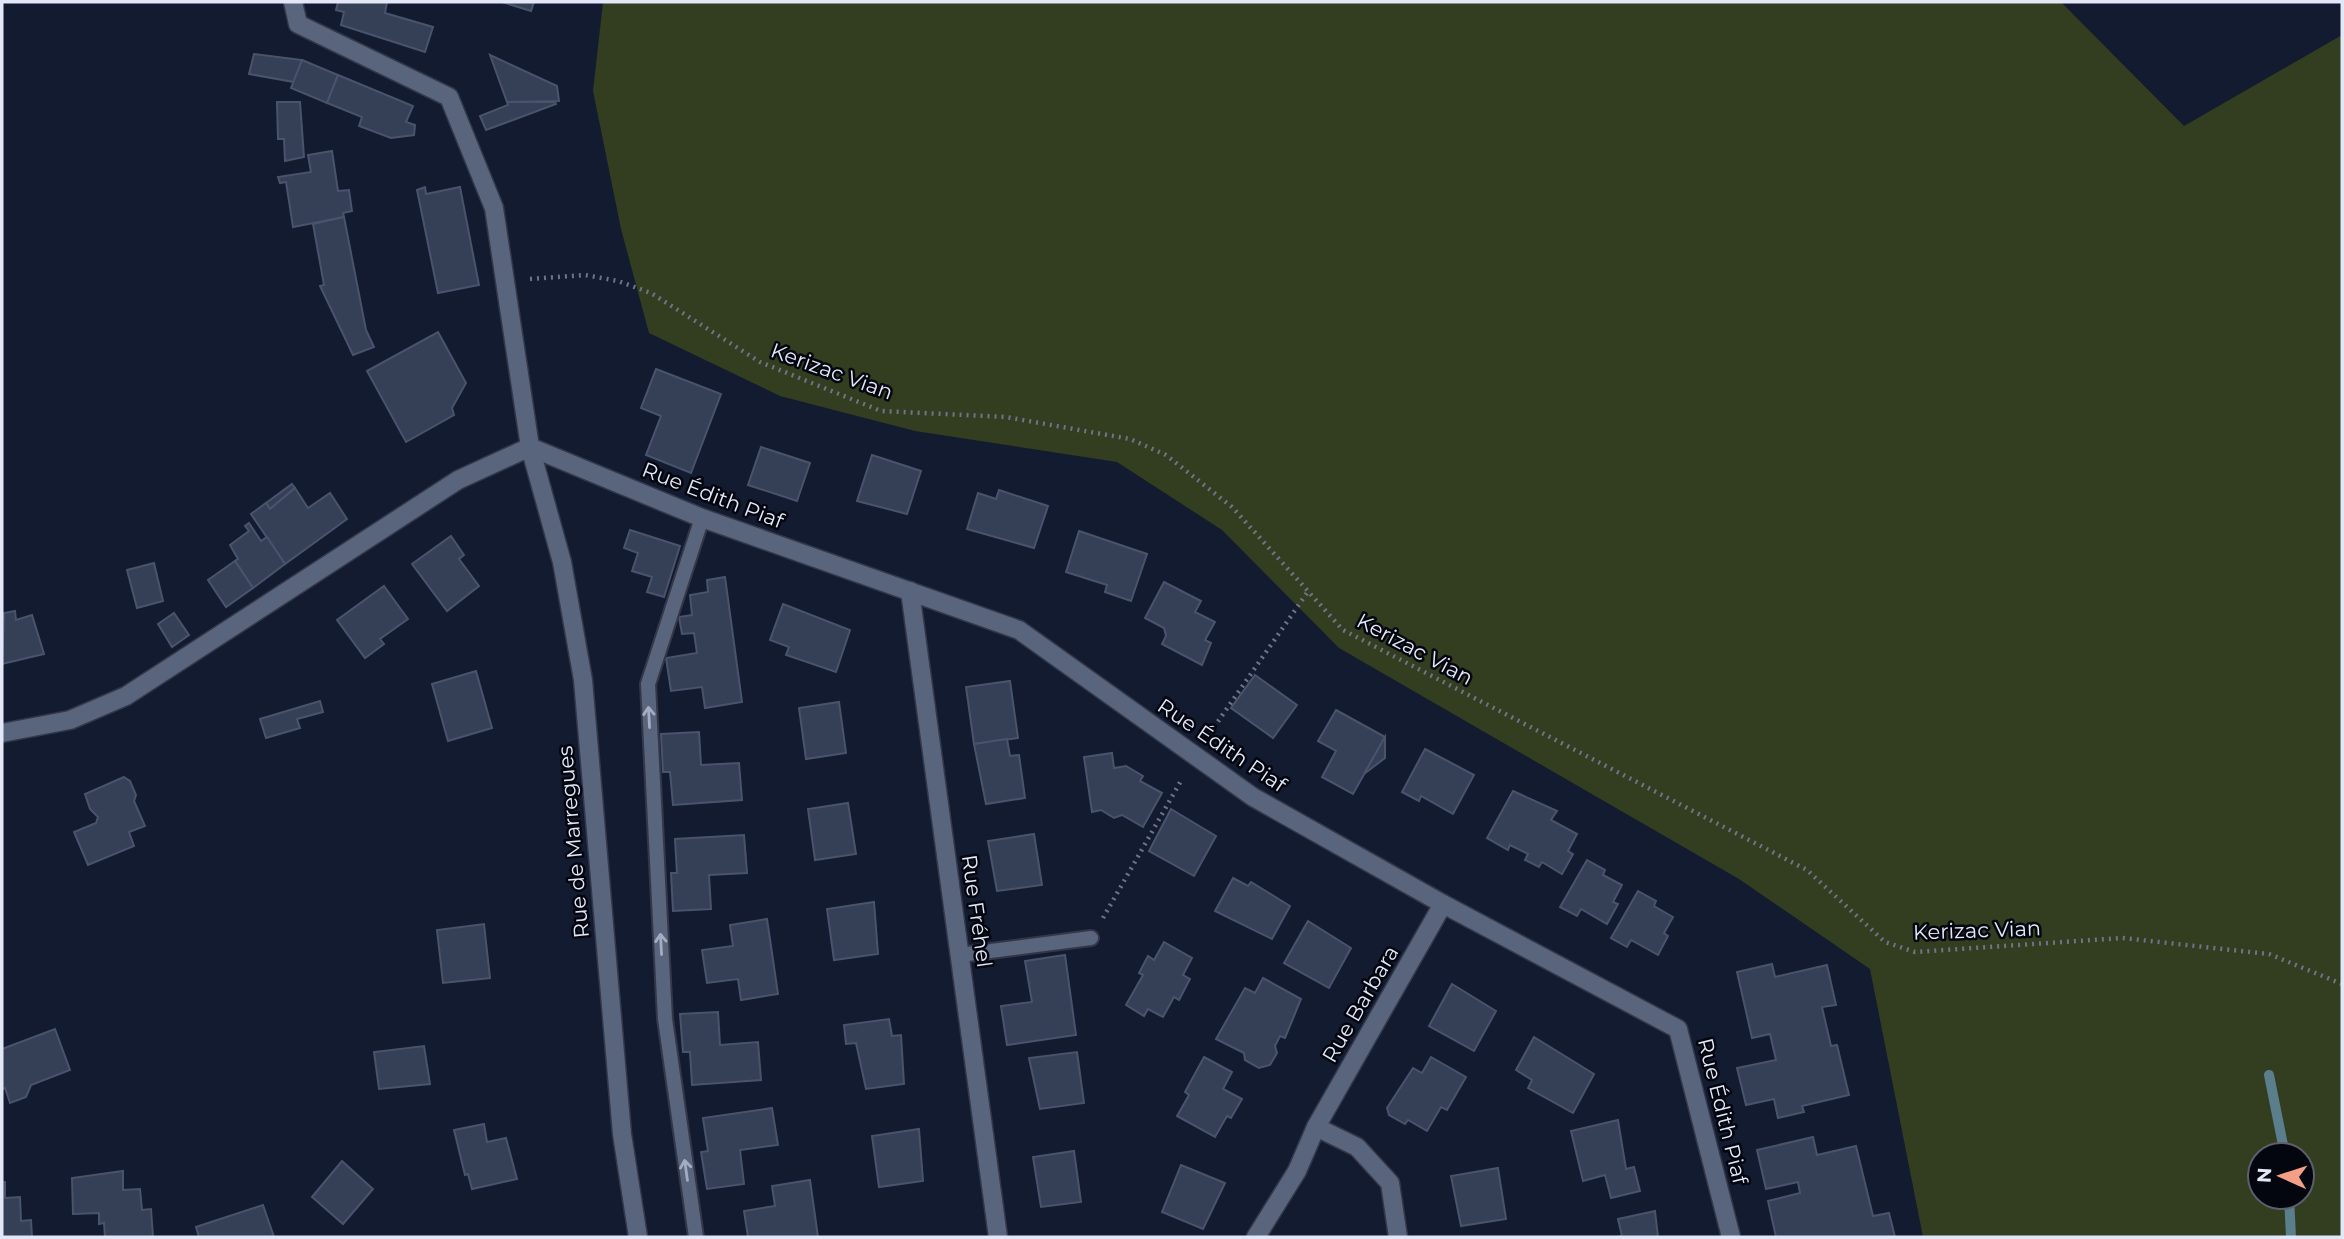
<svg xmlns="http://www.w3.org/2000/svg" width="2344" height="1239" viewBox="0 0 2344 1239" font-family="Montserrat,sans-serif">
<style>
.green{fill:#333d1f;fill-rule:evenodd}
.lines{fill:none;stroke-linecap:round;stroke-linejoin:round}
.stream{stroke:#5a7e8c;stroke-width:10}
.building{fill:#353f56;stroke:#4a536c;stroke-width:2}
.service-casing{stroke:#333748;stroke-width:18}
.minor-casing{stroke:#333748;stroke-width:21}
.path{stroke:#6d7487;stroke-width:4.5;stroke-dasharray:2 5;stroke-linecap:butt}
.service{stroke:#59647d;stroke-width:14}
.minor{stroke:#59647d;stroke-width:18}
.oneway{stroke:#a4adc0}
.labels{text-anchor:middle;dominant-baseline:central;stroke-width:5;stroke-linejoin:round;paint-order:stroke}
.street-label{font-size:21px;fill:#e2e8f7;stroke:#04060f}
</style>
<rect width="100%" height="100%" fill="#131b30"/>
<path class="green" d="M603,2H2061L2184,126L2342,35V1237H1923L1870,969L1739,879L1339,648L1222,530L1117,462L915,431L780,396L649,333L621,229L593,91ZM2260,1155H2302V1197H2260Z"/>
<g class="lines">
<g class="stream">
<path d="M2269,1075L2285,1155"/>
<path d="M2289,1197L2291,1237"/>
</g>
</g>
<g class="building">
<path d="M338,2H387L385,13L433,27L425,52L341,25L344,12L336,10Z"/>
<path d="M502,2H534L531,11Z"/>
<path d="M254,54L302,60L294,82L249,74Z"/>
<path d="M490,55L557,86L559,101L507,102Z"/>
<path d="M302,60L338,75L327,103L291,88Z"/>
<path d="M338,75L413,106L406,122L415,125L414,135L391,138L359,126L362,117L327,103Z"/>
<path d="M277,102H300L304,157L285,161L284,139H278Z"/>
<path d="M507,102H555L556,104L486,130L480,116L508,105Z"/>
<path d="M332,151L338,191L349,190L352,211L343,213L344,217L293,227L286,182L280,183L278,177L311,172L308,155Z"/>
<path d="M425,187L426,194L460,187L479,285L438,293L417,190Z"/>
<path d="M344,217L366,330L374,347L353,355L320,286L324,285L313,224Z"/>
<path d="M438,332L466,383L452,408L454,415L406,442L367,371Z"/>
<path d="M656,369L721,394L691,473L646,455L661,416L641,408Z"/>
<path d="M761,447L810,463L797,501L748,485Z"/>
<path d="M872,455L921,471L907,514L857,501Z"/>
<path d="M292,484L295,488L270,509L266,503Z"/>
<path d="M295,488L308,508L330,493L347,519L285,564L251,514L266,503L270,509Z"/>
<path d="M999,490L1048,506L1034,548L967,529L978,493L996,499Z"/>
<path d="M249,523L261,541L267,537L285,564L253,588L235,561L238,559L230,545L249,531L245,526Z"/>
<path d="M630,530L680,546L664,597L647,592L652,577L632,571L638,553L624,548Z"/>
<path d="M1079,531L1147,554L1131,601L1105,592L1107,585L1066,572Z"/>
<path d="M451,536L464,555L459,559L479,586L447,611L412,564Z"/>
<path d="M235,561L253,588L226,607L208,580Z"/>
<path d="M154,563L163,601L137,608L127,570Z"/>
<path d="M725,577L742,702L705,708L702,687L671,691L666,658L697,653L694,633L682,634L679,617L692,615L690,595L708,592L707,580Z"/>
<path d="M1164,582L1201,601L1195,612L1215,622L1205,640L1211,643L1202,665L1162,644L1166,636L1164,628L1145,618Z"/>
<path d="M384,586L408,619L380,639L384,644L365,658L337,620Z"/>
<path d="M783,604L850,630L836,672L786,655L789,647L770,640Z"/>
<path d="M15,611L16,620L32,615L44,654L2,664L4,613Z"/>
<path d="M174,613L189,635L172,647L158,624Z"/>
<path d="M476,671L492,728L448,741L432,684Z"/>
<path d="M1255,675L1297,705L1273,738L1231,708Z"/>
<path d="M1010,681L1018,738L974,744L966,687Z"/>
<path d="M320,701L323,712L297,719L300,728L266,738L260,719Z"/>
<path d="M839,702L846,753L806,759L799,708Z"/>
<path d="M1336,710L1385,737L1353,794L1322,777L1336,751L1318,741Z"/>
<path d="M699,732L701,765L739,763L742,800L673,805L670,772H663L661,734Z"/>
<path d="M1385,737V758L1364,774Z"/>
<path d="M1007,739L1010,756L1019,755L1025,798L986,804L974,744Z"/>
<path d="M1425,749L1474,775L1453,814L1421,796L1419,801L1402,792Z"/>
<path d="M1112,753L1114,768L1126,766L1143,776L1140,781L1162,793L1143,827L1122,815L1114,818L1101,810L1092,812L1084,757Z"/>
<path d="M124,777L130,781L136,795L134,801L145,826L129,832L134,846L88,865L74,832L96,823L98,817L90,809L85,794Z"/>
<path d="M1513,791L1557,811L1551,820L1577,834L1568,851L1573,854L1562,874L1542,862L1539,867L1525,860L1528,854L1510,845L1508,850L1487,838Z"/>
<path d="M848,803L856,854L815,860L808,809Z"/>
<path d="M1171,809L1216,836L1194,876L1149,851Z"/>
<path d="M1034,834L1042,885L997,891L988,841Z"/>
<path d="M744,835L747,873L709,875L711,909L673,911L671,873H677L675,839Z"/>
<path d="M1587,860L1605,870L1603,875L1622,885L1613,902L1618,904L1607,924L1581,909L1577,916L1560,907Z"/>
<path d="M1233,878L1248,886L1251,882L1290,906L1272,939L1215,911Z"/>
<path d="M1638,891L1656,901L1654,906L1673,917L1664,933L1668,936L1658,955L1631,940L1627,947L1611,938Z"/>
<path d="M874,902L878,954L834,960L827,909Z"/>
<path d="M767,919L778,994L741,1000L738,979L707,983L702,950L733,946L730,925Z"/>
<path d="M1308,921L1351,948L1329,988L1284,963Z"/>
<path d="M484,924L490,978L443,983L437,930Z"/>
<path d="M1164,942L1192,958L1183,975L1190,979L1179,1000L1174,997L1163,1017L1148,1009L1144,1016L1126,1005L1143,975L1139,973L1148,956L1154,960Z"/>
<path d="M1065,955L1076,1035L1007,1045L1001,1006L1032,1002L1025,961Z"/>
<path d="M1772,964L1775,977L1827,965L1836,1005L1822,1007L1831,1046L1837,1045L1849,1095L1802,1106L1804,1112L1778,1118L1774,1099L1746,1105L1737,1068L1776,1060L1770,1034L1752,1038L1737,972Z"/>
<path d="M1263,978L1301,999L1285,1038L1280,1036L1275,1046L1277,1053L1270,1065L1259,1068L1245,1060L1244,1053L1216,1039L1245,988L1255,993Z"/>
<path d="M1452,984L1496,1011L1474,1051L1429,1026Z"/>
<path d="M718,1012L720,1045L758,1042L761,1080L692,1085L690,1052H683L680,1014Z"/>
<path d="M889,1019L892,1036L901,1035L904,1084L866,1089L856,1043L846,1044L844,1025Z"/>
<path d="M55,1029L70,1070L31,1085L26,1097L10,1103L5,1088L2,1089V1049Z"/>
<path d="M1534,1037L1594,1074L1573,1113L1528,1088L1532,1080L1516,1070Z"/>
<path d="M424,1046L430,1084L379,1089L374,1052Z"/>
<path d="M1077,1052L1084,1103L1040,1109L1029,1058Z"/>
<path d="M1204,1057L1232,1072L1223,1089L1242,1099L1231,1118L1227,1116L1215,1137L1177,1116L1189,1095L1185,1092Z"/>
<path d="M1431,1057L1466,1077L1447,1110L1441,1107L1427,1131L1408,1120L1405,1124L1389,1115L1387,1108L1413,1068L1422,1073Z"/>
<path d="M772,1108L778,1145L740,1150L744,1184L707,1189L701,1152L708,1151L703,1118Z"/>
<path d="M1618,1120L1626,1169L1634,1167L1640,1191L1611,1198L1605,1175L1583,1181L1571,1131Z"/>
<path d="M484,1124L487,1142L506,1138L517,1179L472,1189L468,1174L465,1175L454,1130Z"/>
<path d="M919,1129L923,1181L879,1187L872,1136Z"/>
<path d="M1813,1137L1817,1155L1856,1146L1873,1216L1889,1213L1895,1237H1776L1768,1201L1800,1193L1798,1182L1766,1189L1757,1150Z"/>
<path d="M1074,1151L1081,1202L1041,1207L1033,1157Z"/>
<path d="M342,1161L373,1189L343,1224L312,1197Z"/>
<path d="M1181,1165L1225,1183L1203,1229L1162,1212Z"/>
<path d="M1498,1168L1506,1219L1461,1226L1451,1176Z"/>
<path d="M123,1171V1190L140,1189L142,1210L151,1209L153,1237H105L104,1223L99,1224V1213L73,1214L72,1178Z"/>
<path d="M810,1180L818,1237H748L744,1211L775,1206L772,1186Z"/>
<path d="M2,1182H5V1198L20,1197L21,1221L31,1220L32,1237H2Z"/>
<path d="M263,1205L274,1237H199L196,1227Z"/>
<path d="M1655,1211L1658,1237H1616L1622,1236L1618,1219Z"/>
</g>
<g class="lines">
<defs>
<g id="service">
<path d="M960,955L1091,938"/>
<path d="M696,1237L665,1019L648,684L702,518"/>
</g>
<g id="minor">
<path d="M293,2L298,24L449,97L494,208L530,447L562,562L583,680L622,1134L638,1237"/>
<path d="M530,447L702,518L1019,630L1253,797L1443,904L1678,1029L1731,1237"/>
<path d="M910,591L998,1237"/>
<path d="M2,733L70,720L126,696L458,480L530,447"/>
<path d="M1316,1127L1357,1147L1390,1183L1398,1237"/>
<path d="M1256,1237L1297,1171L1316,1127L1443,904"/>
</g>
</defs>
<use href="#service" class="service-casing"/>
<use href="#minor" class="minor-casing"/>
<g class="path">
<path d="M530,279L585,275L618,281L651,293L760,362L881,411L1006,417L1130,439L1166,455L1232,507L1343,630L1807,870L1885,942L1915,952L2122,938L2269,954L2342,984"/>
<path d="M1210,733L1309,590"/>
<path d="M1103,918L1182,779"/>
</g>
<use href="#service" class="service"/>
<use href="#minor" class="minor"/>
</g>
<defs><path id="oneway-shaft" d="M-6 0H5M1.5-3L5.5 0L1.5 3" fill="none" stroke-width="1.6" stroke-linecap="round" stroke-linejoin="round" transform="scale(1.75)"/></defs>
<g class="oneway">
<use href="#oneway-shaft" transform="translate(649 717) rotate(-93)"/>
<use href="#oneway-shaft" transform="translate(661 944) rotate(-93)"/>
<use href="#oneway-shaft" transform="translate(686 1170) rotate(-98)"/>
</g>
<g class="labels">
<g class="street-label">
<text transform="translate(832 371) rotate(20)">Kerizac Vian</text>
<text transform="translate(713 495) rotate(21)">Rue Édith Piaf</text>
<text transform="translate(1415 649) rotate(28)">Kerizac Vian</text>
<text transform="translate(1222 745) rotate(34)">Rue Édith Piaf</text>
<text transform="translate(573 842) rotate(-95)">Rue de Marregues</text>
<text transform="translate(977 911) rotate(82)">Rue Fréhel</text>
<text transform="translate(1977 930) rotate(-2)">Kerizac Vian</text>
<text transform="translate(1360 1004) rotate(-60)">Rue Barbara</text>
<text transform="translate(1723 1111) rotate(76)">Rue Édith Piaf</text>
</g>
</g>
<rect width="2344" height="1239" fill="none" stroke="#e2e8f7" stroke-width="7"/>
<g transform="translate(2281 1176) rotate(273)"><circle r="33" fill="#04060f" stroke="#5d606c" stroke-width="2"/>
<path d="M0-5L12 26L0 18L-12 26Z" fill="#f49e86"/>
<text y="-10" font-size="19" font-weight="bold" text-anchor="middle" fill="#e2e8f7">N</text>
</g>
</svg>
